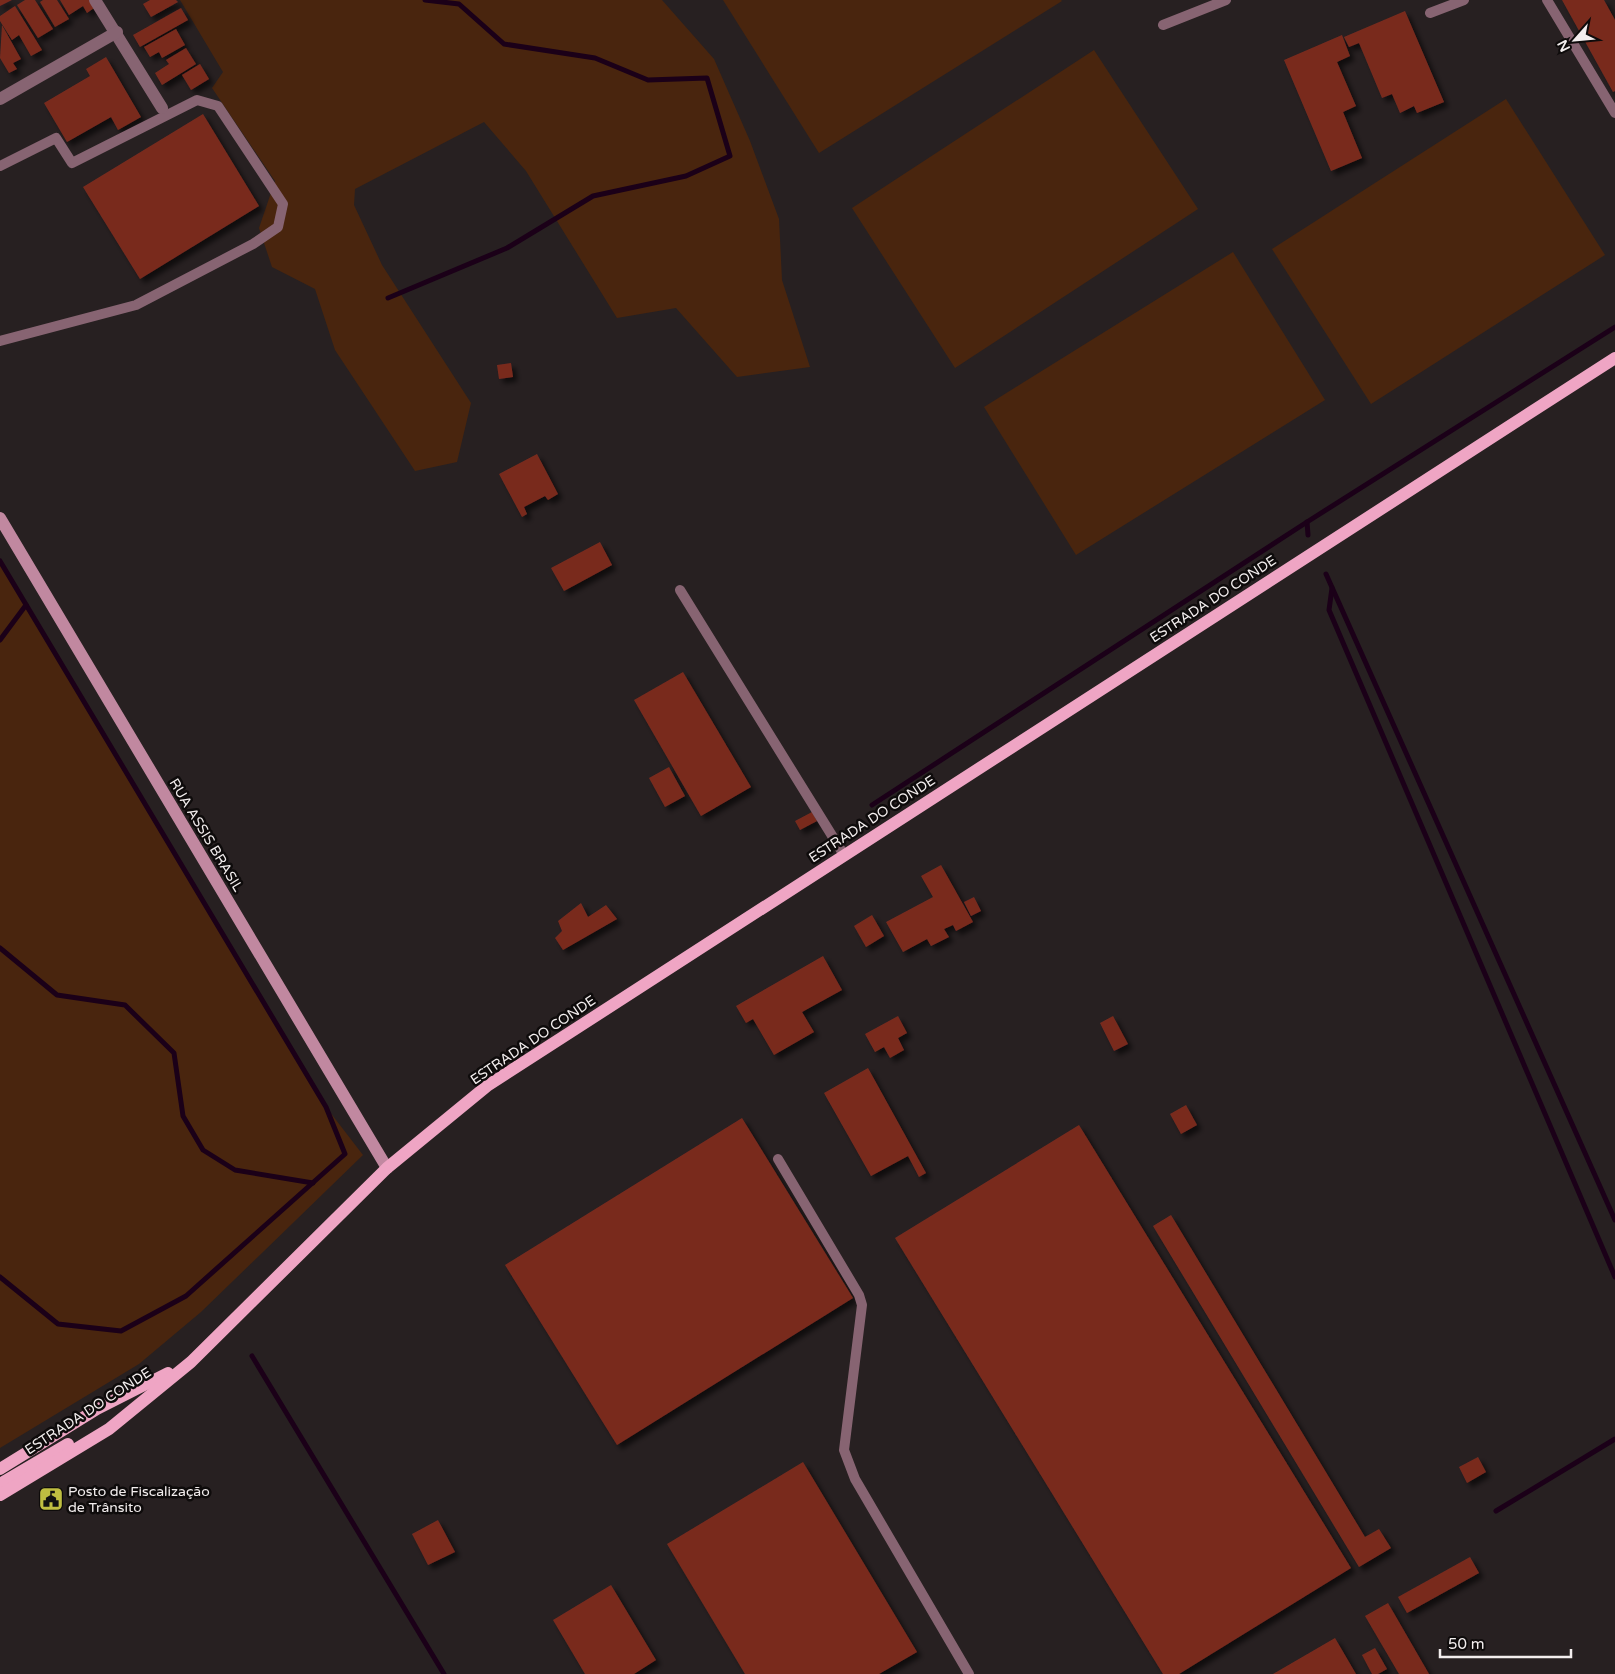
<svg xmlns="http://www.w3.org/2000/svg" width="1615" height="1674" viewBox="0 0 1615 1674" font-family="'Varela Round',sans-serif">
<style>
.green{fill:#49250e}
.lines{fill:none;stroke-linecap:round;stroke-linejoin:round}
.stream{stroke:#1b0018;stroke-width:5}
.building{fill:#792b1f;filter:url(#shadow)}
.lane{stroke:#876472;stroke-width:10}
.street{stroke:#876472;stroke-width:12}
.secondary{stroke:#c188a0;stroke-width:12}
.primary{stroke:#efa5c4;stroke-width:12}
.labels{text-anchor:middle;dominant-baseline:central;stroke-width:5;stroke-linejoin:round;paint-order:stroke}
.street-label{font-size:14px;fill:#f3eeee;stroke:#0e0b0b}
.poi-label{font-size:14px;fill:#f3eeee;stroke:#0e0b0b;text-anchor:start}
</style>
<defs>
<filter id="shadow"><feDropShadow dx="4.5" dy="4.5" stdDeviation="2.5" flood-color="#0009"/></filter>
</defs>
<rect width="100%" height="100%" fill="#272021"/>
<g class="green">
<path d="M180,0H662L714,59L750,141L779,219L782,280L810,367L737,377L676,308L617,318L526,171L484,122L355,189L354,205L382,265L471,403L457,462L415,471L335,350L315,289L272,267L259,228L275,181L212,88L223,72Z"/>
<path d="M723,0H1061L1062,1L819,153Z"/>
<path d="M1094,50L1198,209L955,368L852,208Z"/>
<path d="M1506,99L1605,255L1371,404L1272,249Z"/>
<path d="M1233,252L1325,400L1076,555L984,407Z"/>
<path d="M0,561L326,1107L363,1155L201,1312L139,1364L0,1448Z"/>
</g>
<g class="lines">
<g class="stream">
<path d="M388,298L507,248L593,196L686,176L730,156L707,78L648,80L595,58L504,44L459,4L425,0"/>
<path d="M1307,522L1308,535"/>
<path d="M0,561L326,1107L345,1154L186,1296L121,1331L58,1324L0,1277"/>
<path d="M1326,574L1615,1220"/>
<path d="M1332,588L1329,610L1615,1277"/>
<path d="M0,640L26,605"/>
<path d="M872,805L1307,522L1615,327"/>
<path d="M0,948L57,995L125,1005L174,1053L183,1116L203,1150L235,1170L313,1183"/>
<path d="M252,1356L444,1674"/>
<path d="M1496,1511L1615,1439"/>
</g>
</g>
<g class="building">
<path d="M0,0H12L0,6Z"/>
<path d="M25,0H35L53,29L38,38L17,5Z"/>
<path d="M43,0H57L69,19L55,27L40,2Z"/>
<path d="M60,0H89L94,8L87,13L83,6L69,15Z"/>
<path d="M150,0H176L178,2L151,17L143,4Z"/>
<path d="M1562,0H1604L1615,20V91L1613,92Z"/>
<path d="M15,6L42,50L31,56L19,35L12,40L0,21V16Z"/>
<path d="M181,8L188,20L140,47L133,35Z"/>
<path d="M1405,11L1444,102L1417,113L1414,106L1400,113L1392,94L1382,98L1359,43L1349,47L1344,37Z"/>
<path d="M2,25L21,59L13,63L17,69L9,73L0,58Z"/>
<path d="M176,29L185,45L162,58L159,52L150,57L144,47Z"/>
<path d="M1342,35L1350,56L1337,62L1356,106L1343,112L1362,158L1331,171L1284,60Z"/>
<path d="M186,48L196,64L162,85L155,73L169,64L166,60Z"/>
<path d="M106,57L141,117L118,130L111,117L67,142L44,103L90,76L86,69Z"/>
<path d="M200,64L209,79L191,90L182,75Z"/>
<path d="M203,114L259,206L140,279L83,187Z"/>
<path d="M511,363L513,377L499,379L497,365Z"/>
<path d="M537,454L558,494L548,500L545,496L524,507L527,514L522,517L499,474Z"/>
<path d="M600,542L612,565L564,591L551,568Z"/>
<path d="M683,672L751,787L701,816L634,700Z"/>
<path d="M669,767L685,796L665,807L649,778Z"/>
<path d="M812,812L817,821L800,830L795,821Z"/>
<path d="M941,865L973,922L956,931L953,925L944,929L949,937L931,946L927,939L903,952L886,922L933,897L921,876Z"/>
<path d="M974,897L981,911L971,916L964,902Z"/>
<path d="M581,903L588,917L606,905L617,919L563,950L555,938L562,931L558,921Z"/>
<path d="M872,915L884,936L866,947L854,926Z"/>
<path d="M823,956L842,990L802,1012L814,1032L774,1055L753,1019L746,1023L736,1006Z"/>
<path d="M898,1016L907,1033L898,1038L904,1050L890,1058L884,1047L875,1052L865,1034Z"/>
<path d="M1113,1016L1128,1044L1114,1051L1100,1023Z"/>
<path d="M868,1068L926,1173L919,1177L908,1156L871,1176L824,1093Z"/>
<path d="M1186,1105L1197,1125L1181,1134L1170,1114Z"/>
<path d="M742,1118L853,1298L617,1445L505,1265Z"/>
<path d="M1079,1125L1351,1568L1179,1674H1163L895,1238Z"/>
<path d="M1171,1215L1365,1537L1379,1529L1391,1548L1359,1567L1153,1226Z"/>
<path d="M1478,1457L1486,1472L1467,1483L1459,1467Z"/>
<path d="M803,1462L917,1652L879,1674H745L667,1544Z"/>
<path d="M438,1520L455,1552L428,1565L412,1534Z"/>
<path d="M1470,1557L1479,1573L1407,1613L1398,1597Z"/>
<path d="M611,1585L656,1660L634,1674H585L553,1620Z"/>
<path d="M1388,1603L1429,1674H1399L1365,1616Z"/>
<path d="M1335,1638L1356,1674H1273Z"/>
<path d="M1375,1648L1387,1669L1378,1674H1372L1362,1655Z"/>
</g>
<g class="lines">
<g class="lane">
<path d="M1547,0L1615,113"/>
<path d="M1430,13L1464,0"/>
<path d="M1163,25L1226,0"/>
<path d="M0,166L56,138L72,163L197,100L218,106L283,204L278,227L253,244L136,305L0,341"/>
<path d="M680,590L844,855"/>
<path d="M778,1159L859,1295L862,1305L844,1450L855,1479L969,1674"/>
</g>
<g class="street">
<path d="M95,0L162,108"/>
<path d="M0,99L117,32"/>
</g>
<path class="secondary" d="M0,518L387,1168"/>
<g class="primary">
<path d="M0,1469L97,1409L168,1373"/>
<path d="M0,1484L68,1444"/>
<path d="M0,1495L109,1429L191,1362L387,1168L487,1086L1615,358"/>
</g>
</g>
<defs>
<symbol id="civic-square" viewBox="-11 -11 22 22"><rect x="-9" y="-9" width="18" height="18" rx="4" fill="#bfbe41" stroke="#0e0b0b"/><path d="M-.6-6.5H3V-4.5H.6V-3L4-1V1h2V6H-6V1h2V-1L-.6-3ZM-1.2 2.5V6h2.4V2.5Z" fill="#111"/></symbol>
</defs>
<g fill-rule="evenodd">
<use href="#civic-square" x="37" y="1485" width="28" height="28"/>
</g>
<g class="labels">
<g class="street-label">
<text transform="translate(1213 599) rotate(-33)">ESTRADA DO CONDE</text>
<text transform="translate(872 819) rotate(-33)">ESTRADA DO CONDE</text>
<text transform="translate(206 835) rotate(59)">RUA ASSIS BRASIL</text>
<text transform="translate(533 1040) rotate(-34)">ESTRADA DO CONDE</text>
<text transform="translate(88 1411) rotate(-33)">ESTRADA DO CONDE</text>
</g>
<g class="poi-label">
<text x="68" y="1491">Posto de Fiscalização<tspan x="68" dy="16">de Trânsito</tspan></text>
</g>
</g>
<g transform="translate(1575 40) rotate(243)" stroke="#0e0b0b" stroke-width="4" paint-order="stroke">
<path d="M0-4L9 19L0 12L-9 19Z" fill="#f3eeee"/>
<text y="-8" font-size="14" font-weight="bold" text-anchor="middle" fill="#f3eeee">N</text>
</g>
<path d="M1440 1649v8h131v-8" fill="none" stroke="#f3eeee" stroke-width="2.5"/>
<text x="1448" y="1649" font-size="15" fill="#f3eeee" stroke="#0e0b0b" stroke-width="4" paint-order="stroke">50 m</text>
</svg>
